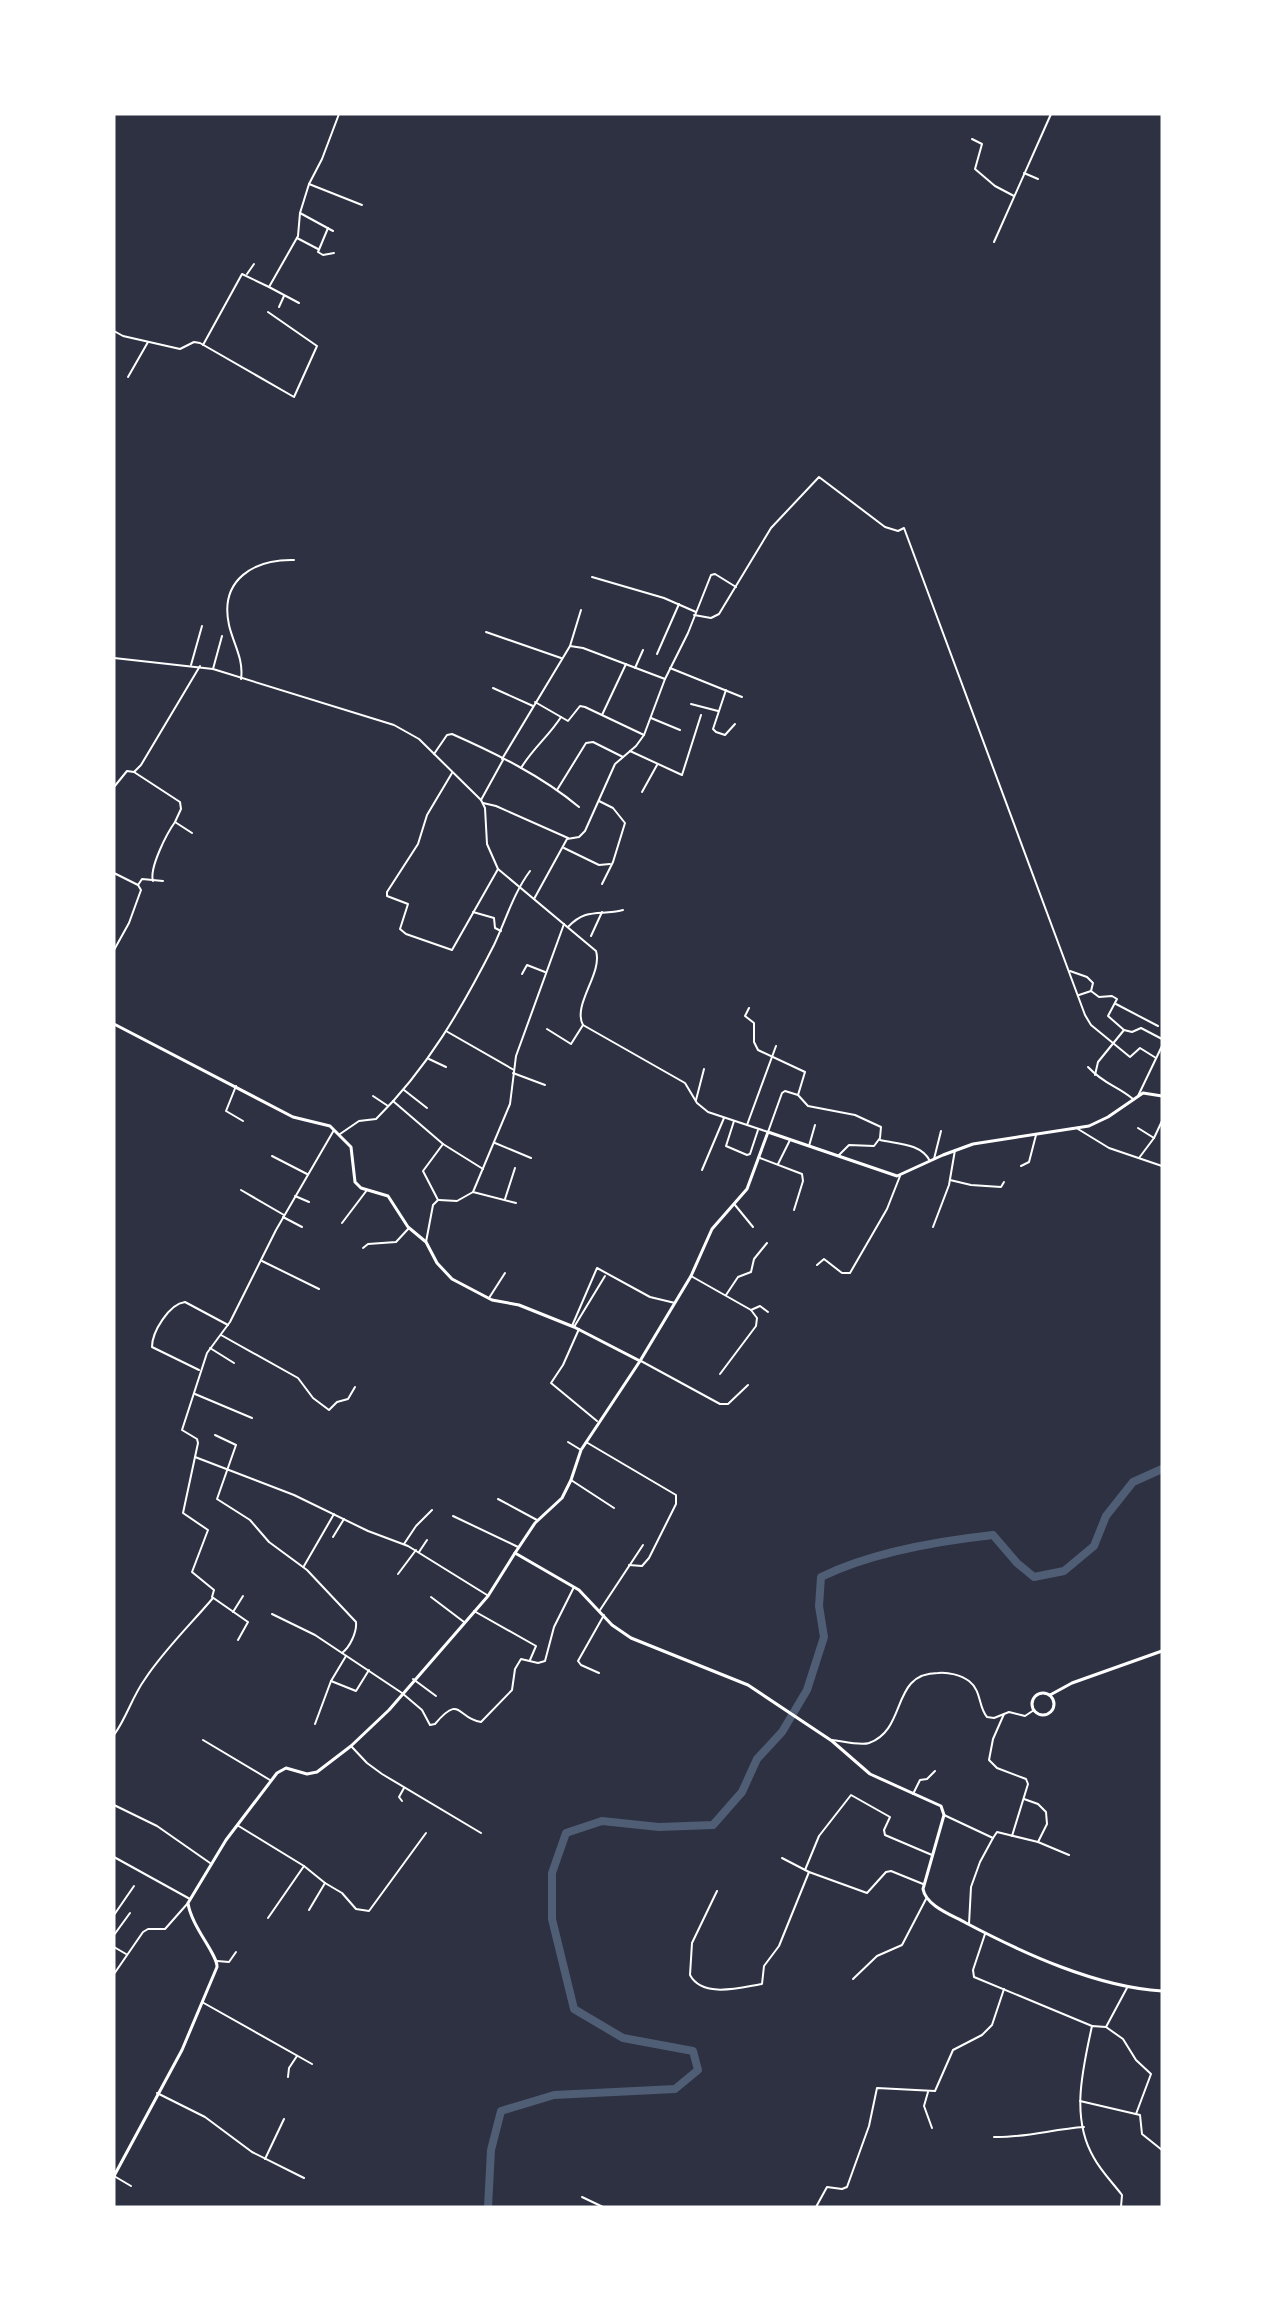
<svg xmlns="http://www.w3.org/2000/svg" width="1276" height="2321" viewBox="0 0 1276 2321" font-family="Raleway,sans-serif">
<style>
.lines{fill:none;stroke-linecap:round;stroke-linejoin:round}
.river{stroke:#4f5d75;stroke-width:8}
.minor{stroke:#fff;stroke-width:2}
.tertiary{stroke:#fff;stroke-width:3}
</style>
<rect width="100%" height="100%" fill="#2d3142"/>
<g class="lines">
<path class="river" d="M488,2207L491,2150L501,2111L554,2095L675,2089L698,2070L693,2051L623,2038L574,2009L552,1919V1873L566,1833L602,1821L659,1827L713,1825L742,1792L757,1759L782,1732L807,1690L824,1637L819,1606L821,1577C870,1553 938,1541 993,1535L1017,1563L1034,1577L1064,1571L1094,1546L1106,1516L1133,1482L1162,1469"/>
<g class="minor">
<path d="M972,139L982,144L975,169L995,186L1014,196"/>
<path d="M1024,173L1038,179"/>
<path d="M309,184L362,205"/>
<path d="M300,213L333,231"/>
<path d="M328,228L318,252L323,255L334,253"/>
<path d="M297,238L318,249"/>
<path d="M994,242L1051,114"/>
<path d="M247,274L254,264"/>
<path d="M269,287L299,303"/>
<path d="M279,307L284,296"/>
<path d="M114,331L123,336L180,349L194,342L200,343L294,397L317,346L268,312"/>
<path d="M203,345L242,274L269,287L298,236L300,213L309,184L322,159L339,114"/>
<path d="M128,377L148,342"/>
<path d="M592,577L664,598L696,612"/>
<path d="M694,615L711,618L719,614L771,528L819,477L885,527L898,531L904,528L1085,1015L1091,1025L1130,1057L1140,1048L1156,1058"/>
<path d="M486,632L561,658"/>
<path d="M570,646L581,610"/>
<path d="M657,654L679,604"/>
<path d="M114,658L213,669L394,725L419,739L481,800L485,808L487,844L498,869L596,951C603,973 572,1005 583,1025L685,1083L697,1103L708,1112L768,1132L782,1093L785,1091L798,1095L808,1106L855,1115L881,1127L880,1138L874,1146L849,1145L838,1156"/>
<path d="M191,665L202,626"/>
<path d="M635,668L643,650"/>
<path d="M670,668L742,697"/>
<path d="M213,669L222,636"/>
<path d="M241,679C244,659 233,643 229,625C219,579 255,559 294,560"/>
<path d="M493,688L533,706"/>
<path d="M726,690L713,729L716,732L725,735L735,724"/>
<path d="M535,702L568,721L580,706L585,707L644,735"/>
<path d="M691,704L718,711"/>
<path d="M602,715L626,664"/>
<path d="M651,718L680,730"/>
<path d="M630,751L682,775L701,715"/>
<path d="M434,754L447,735L452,734C495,753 542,776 579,807"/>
<path d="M502,759L570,646L583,648L665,679"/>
<path d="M521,768C533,748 549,736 561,717"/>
<path d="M134,772L180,802L181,809L175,822L192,833"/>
<path d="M452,773L427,815L418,844L387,892V896L408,904L400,929L406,934L452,950L498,869"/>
<path d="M114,787L127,771L134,772L141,765L200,666"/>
<path d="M557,790L586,743L593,742L623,757"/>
<path d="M642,792L657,765"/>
<path d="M481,800L503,760"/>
<path d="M599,801L613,808L625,823L613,862L602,884"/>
<path d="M483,803L496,806L568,838"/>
<path d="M564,848L599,865L610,864"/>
<path d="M114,873L138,885L141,890L129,923L114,950"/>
<path d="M153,881C149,868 167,833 175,822"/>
<path d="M138,885L142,879L163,881"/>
<path d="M534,899L567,839L579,837L585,831L615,764L636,746L644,735L665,679L688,633L711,575L715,574L736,587"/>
<path d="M473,912L494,918L495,928L501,931"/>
<path d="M568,927C587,907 600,916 623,910"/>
<path d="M591,936L602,912"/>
<path d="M1070,971L1087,977L1093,983L1091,991L1079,995"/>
<path d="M522,974L527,965L545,972"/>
<path d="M1091,991L1099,997L1112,996L1117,999L1108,1016L1124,1030L1132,1032L1141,1028L1162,1039"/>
<path d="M1116,1004L1158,1026"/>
<path d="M749,1008L745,1016L754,1023V1042L758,1050L805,1072L798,1095"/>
<path d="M547,1029L571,1044L583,1025"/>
<path d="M446,1031L514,1070"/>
<path d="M429,1059L446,1067"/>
<path d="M1088,1067C1105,1085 1116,1085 1133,1099"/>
<path d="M513,1073L545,1085"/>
<path d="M1095,1075L1098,1062L1124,1030"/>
<path d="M236,1086L226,1111L243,1121"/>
<path d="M404,1090L427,1108"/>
<path d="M373,1096L388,1106"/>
<path d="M1138,1096L1162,1046"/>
<path d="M696,1100L704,1069"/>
<path d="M393,1101L443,1144L483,1169"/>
<path d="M734,1121L726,1146L747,1155L750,1154L758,1130"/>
<path d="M747,1125L776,1046"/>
<path d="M1138,1128L1154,1138L1162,1121"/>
<path d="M1078,1129L1109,1148L1162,1166"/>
<path d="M340,1134L359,1121L376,1119C427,1069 462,1008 494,945C506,920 513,894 530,871"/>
<path d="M880,1140C897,1144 921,1143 930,1161"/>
<path d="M495,1143L531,1158"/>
<path d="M809,1146L815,1125"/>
<path d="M272,1156L307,1174"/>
<path d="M760,1158L802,1174L803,1181L794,1210"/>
<path d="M1139,1158L1154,1138"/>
<path d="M934,1159L941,1131"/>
<path d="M778,1164L790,1140"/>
<path d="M1021,1166L1029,1162L1036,1135"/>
<path d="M702,1170L724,1118"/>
<path d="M950,1180L971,1185L1001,1187L1004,1182"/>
<path d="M241,1190L284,1215"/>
<path d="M473,1192L510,1104L516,1056L564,924"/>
<path d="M295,1196L309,1202"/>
<path d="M505,1199L515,1168"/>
<path d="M439,1200L457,1201L473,1192L516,1203"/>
<path d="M735,1205L753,1227"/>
<path d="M283,1217L302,1227"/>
<path d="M342,1223L367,1190"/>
<path d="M933,1227L949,1185L955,1150"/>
<path d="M426,1242L433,1205L438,1200L423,1171L443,1144"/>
<path d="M363,1248L368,1244L396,1242L409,1228"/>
<path d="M262,1261L319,1289"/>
<path d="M817,1265L824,1259L842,1273H850L887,1209L900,1176"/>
<path d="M691,1276L751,1310L757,1318L756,1326L720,1374"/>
<path d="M726,1295L738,1277L751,1272L754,1259L767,1243"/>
<path d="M489,1298L505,1273"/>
<path d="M751,1310L760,1306L768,1312"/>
<path d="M572,1326L597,1268L650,1297L675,1303"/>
<path d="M574,1327L605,1276"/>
<path d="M579,1329L563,1365L551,1383L597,1421"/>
<path d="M221,1335L298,1378L313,1398L329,1410L337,1402L348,1399L355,1387"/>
<path d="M210,1348L234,1363"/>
<path d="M641,1361L720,1404H728L748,1385"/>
<path d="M199,1370L152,1347C152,1332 169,1304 185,1302L228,1325"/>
<path d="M195,1394L252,1418"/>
<path d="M215,1435L236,1445L217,1499L250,1520L269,1542L307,1570L356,1622C357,1632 350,1647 342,1653"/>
<path d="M568,1442L581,1450"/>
<path d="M586,1442L676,1495V1504L649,1558L642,1566L629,1565"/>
<path d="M195,1457L294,1495L368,1531L408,1546L487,1595"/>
<path d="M571,1480L614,1508"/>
<path d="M498,1499L537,1520"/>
<path d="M453,1516L518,1547"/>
<path d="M333,1537L344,1519"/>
<path d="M404,1544L416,1526L432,1510"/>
<path d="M419,1552L427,1540"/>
<path d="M304,1566L334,1514"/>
<path d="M398,1574L416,1550"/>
<path d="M431,1597L464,1622"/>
<path d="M600,1610L643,1545"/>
<path d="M474,1611L536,1646L530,1660"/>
<path d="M233,1612L243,1596"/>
<path d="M272,1614L315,1635L402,1693L422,1710L430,1725L435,1724C461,1693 457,1719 481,1722L512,1690L515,1669L521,1659L538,1663L545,1661L554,1627L574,1587"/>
<path d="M238,1640L248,1622L212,1597L214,1590L192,1572L208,1530L183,1513L198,1443L197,1439L182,1430L207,1353L230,1322L276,1230L334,1130"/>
<path d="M599,1673L581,1665L578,1661L604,1615"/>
<path d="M413,1679L436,1696"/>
<path d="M331,1681L356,1691L369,1670"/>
<path d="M1004,1714L993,1739L989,1760L997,1768L1026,1779L1028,1784L1012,1836"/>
<path d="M315,1724L331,1681L346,1656"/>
<path d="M114,1735C127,1717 132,1697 145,1679C164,1650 191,1624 213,1598"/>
<path d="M203,1740L270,1780"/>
<path d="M832,1740C842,1741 860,1746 869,1743C908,1729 890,1673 938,1673C948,1672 961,1675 969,1681C982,1691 978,1707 987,1717L994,1718L1009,1712L1025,1716L1034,1710"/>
<path d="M351,1746L367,1763L382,1774L481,1833"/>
<path d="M913,1794L920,1780L927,1779L935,1771"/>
<path d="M1024,1799L1038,1804L1046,1812L1047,1824L1038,1842"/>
<path d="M402,1801L399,1797L404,1788"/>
<path d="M114,1805L157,1826L210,1863"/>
<path d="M944,1815L993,1838L997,1832L1038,1842L1069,1855"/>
<path d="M237,1825L304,1866L325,1883L309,1910"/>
<path d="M114,1857L190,1899"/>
<path d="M782,1858L809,1872L867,1893L886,1872L891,1871L923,1884"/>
<path d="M805,1870L819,1836L851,1795L890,1817L884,1830L885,1835L932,1855"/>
<path d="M325,1883L342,1893L356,1909L369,1911L426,1833"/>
<path d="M717,1891L692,1943L690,1975C703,1999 742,1987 762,1984L764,1966L779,1946L809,1872"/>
<path d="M114,1915L134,1886"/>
<path d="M268,1918L304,1866"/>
<path d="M969,1924L971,1887L980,1862L993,1838"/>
<path d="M985,1934L973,1970L974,1977L1092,2026"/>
<path d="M114,1935L130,1913"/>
<path d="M114,1947L126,1954"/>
<path d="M217,1961L229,1962L236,1952"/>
<path d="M114,1974L143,1932L148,1929H165L188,1903"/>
<path d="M853,1979L877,1956L902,1945L926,1899"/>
<path d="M202,2002L312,2064"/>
<path d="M1106,2027L1123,2039L1136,2060L1151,2074L1136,2114"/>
<path d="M288,2077L289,2068L297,2056"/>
<path d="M928,2092L924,2106L932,2128"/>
<path d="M157,2093L205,2117L252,2152L304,2178"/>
<path d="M1080,2101L1140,2115L1142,2134L1162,2150"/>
<path d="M994,2137C1025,2138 1053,2129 1084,2127"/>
<path d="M265,2159L284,2119"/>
<path d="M114,2176L131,2186"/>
<path d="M582,2197L603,2207"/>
<path d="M816,2207L827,2187L842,2189L847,2187L869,2126L877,2088L935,2091L953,2050L982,2035L992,2025L1004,1989"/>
<path d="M1121,2207L1122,2195C1112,2182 1101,2171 1094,2158C1070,2118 1083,2068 1092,2026L1106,2027L1128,1986"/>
</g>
<g class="tertiary">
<path d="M114,1024L293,1117L330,1126L351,1147L355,1182L361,1188L388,1196L408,1227L426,1242L437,1263L452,1279L492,1300L519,1305L574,1327L640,1361L581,1450L571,1480L562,1498L535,1523L515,1553L579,1590L612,1625L631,1638L748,1685L832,1741L870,1774L941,1806L944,1815L923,1889C926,1906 952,1915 966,1923C1023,1953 1096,1987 1162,1991"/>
<path d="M640,1361L691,1276L712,1229L747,1189L768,1132L897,1176L943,1155L973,1144L1089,1126L1108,1117L1143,1093L1162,1096"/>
<circle cx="1043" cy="1704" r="11"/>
<path d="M1050,1695L1072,1683L1162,1651"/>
<path d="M114,2176L182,2050L217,1967C218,1955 191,1926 188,1903L226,1840L277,1773L286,1768L307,1774L317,1772L351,1746L389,1710L488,1596L515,1553"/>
</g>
</g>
<rect width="1276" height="2321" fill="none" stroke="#ffffff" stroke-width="231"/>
</svg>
